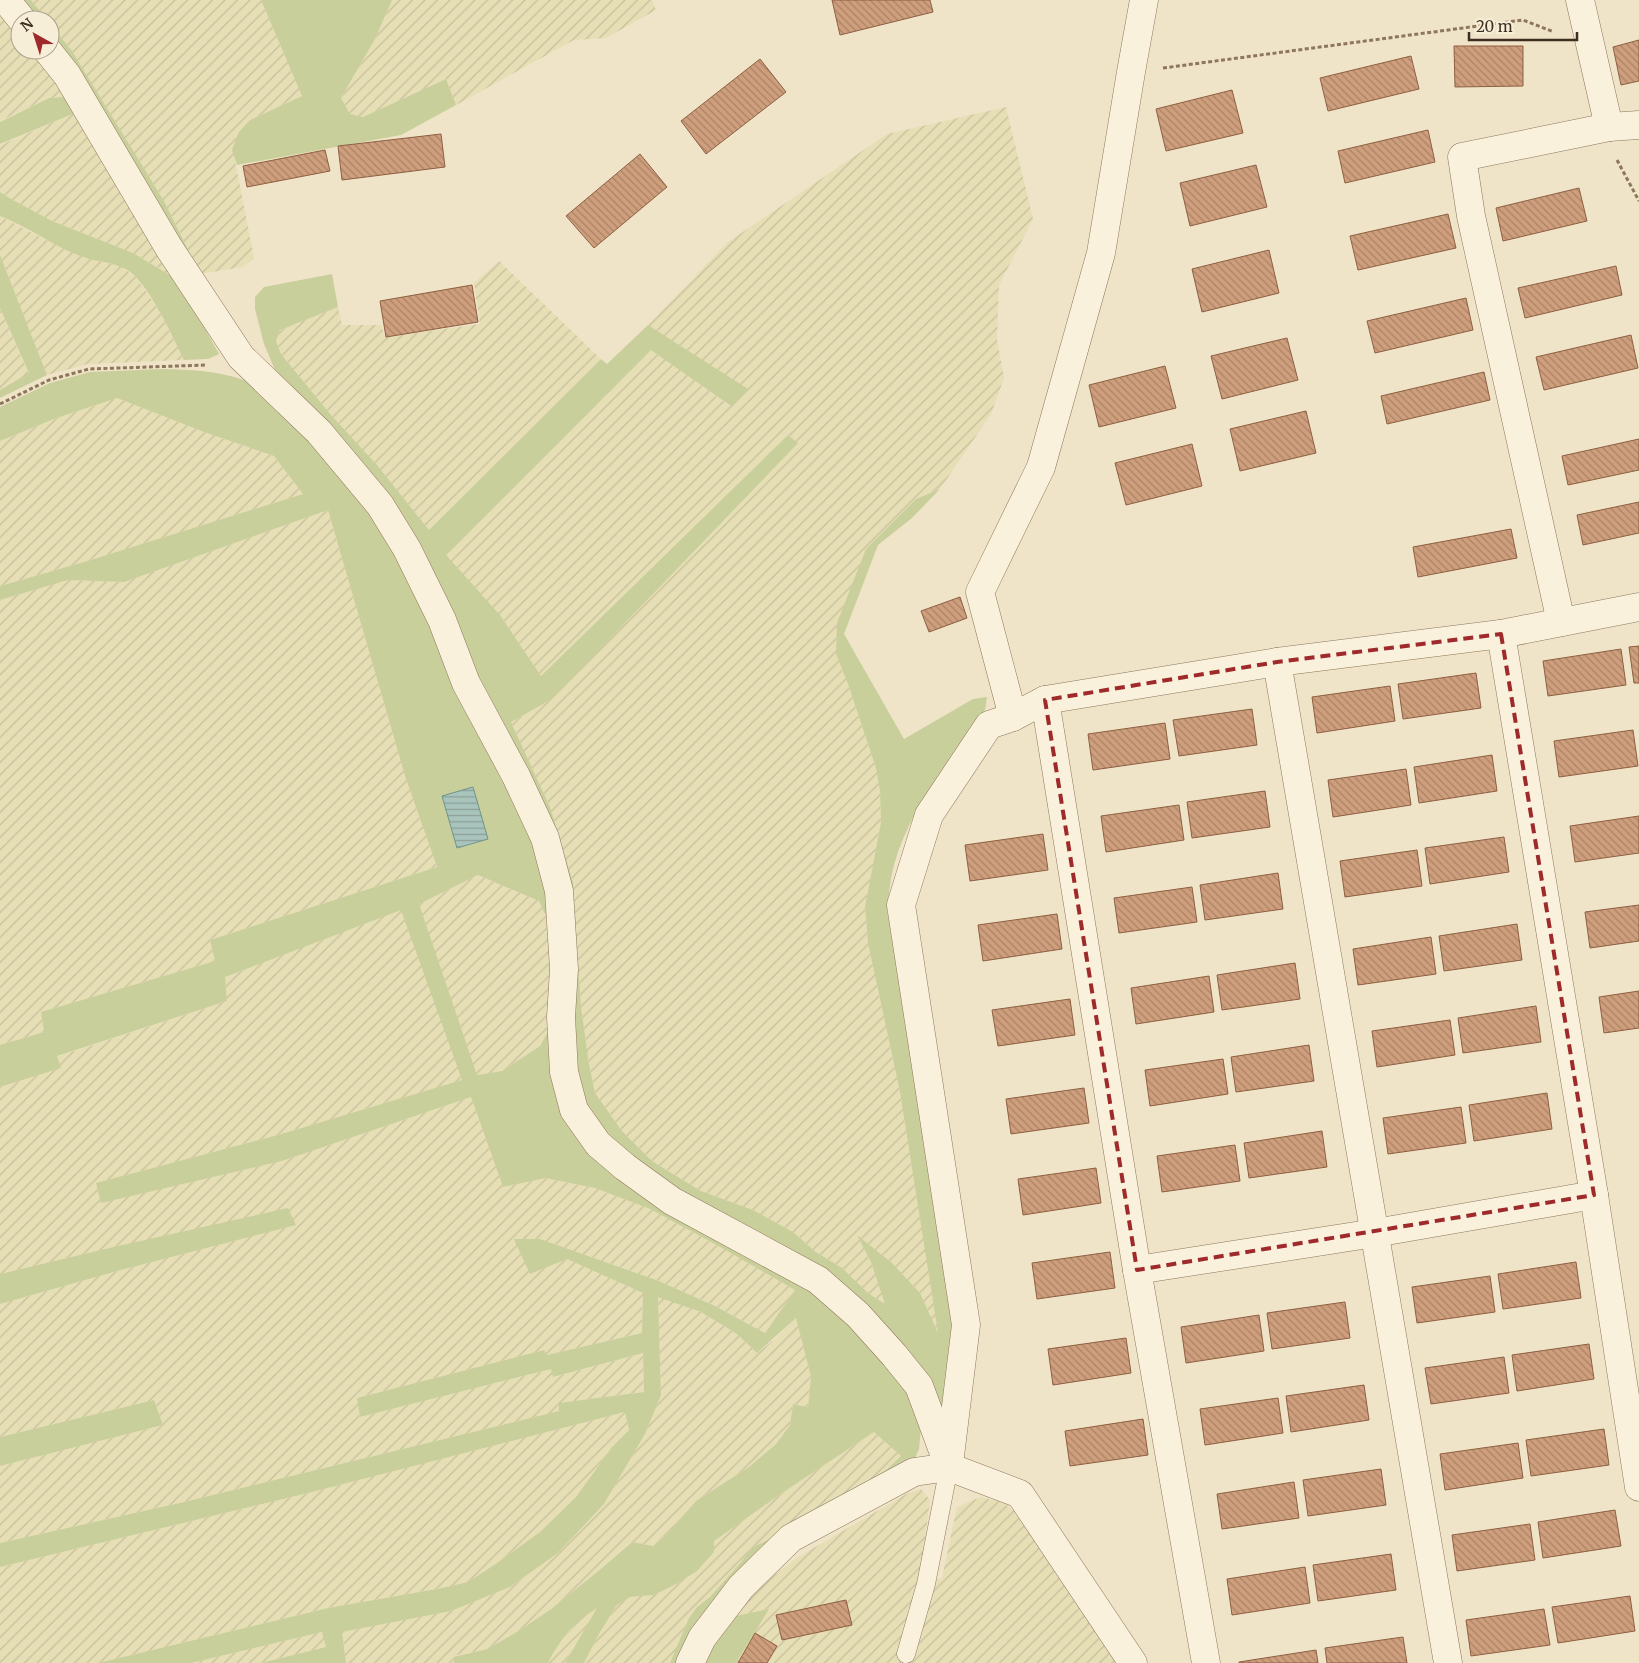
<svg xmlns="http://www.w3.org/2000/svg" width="1639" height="1663" viewBox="0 0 1639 1663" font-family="Merriweather,serif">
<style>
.farmland{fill:url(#farmland-furrows)}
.grass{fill:#c9cf9b}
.water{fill:url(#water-rules);stroke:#6f938a}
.building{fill:url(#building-back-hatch);stroke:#8d5f41}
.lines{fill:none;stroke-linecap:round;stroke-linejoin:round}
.service-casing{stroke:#8d765c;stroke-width:19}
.minor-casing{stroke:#8d765c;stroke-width:29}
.path{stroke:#8d765c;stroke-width:3;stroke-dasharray:4 2.5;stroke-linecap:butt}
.service{stroke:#faf1dc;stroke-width:18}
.minor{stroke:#faf1dc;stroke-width:28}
.marked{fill:none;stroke:#9e2a2b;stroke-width:4;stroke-dasharray:10 6;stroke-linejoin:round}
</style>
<defs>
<pattern id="farmland-furrows" width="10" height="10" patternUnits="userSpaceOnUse" patternTransform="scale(1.25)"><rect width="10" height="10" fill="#e6deb5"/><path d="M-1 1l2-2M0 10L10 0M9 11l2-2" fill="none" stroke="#c6bf9b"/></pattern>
<pattern id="water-rules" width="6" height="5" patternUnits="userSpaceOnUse" patternTransform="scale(1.25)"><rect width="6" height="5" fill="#a9c4bc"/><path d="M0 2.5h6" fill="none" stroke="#8ba098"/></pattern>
<pattern id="building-back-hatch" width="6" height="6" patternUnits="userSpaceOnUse" patternTransform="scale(1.25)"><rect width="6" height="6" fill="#cf9f7d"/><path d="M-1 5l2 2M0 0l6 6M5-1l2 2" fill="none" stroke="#a98266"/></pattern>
</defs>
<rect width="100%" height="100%" fill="#f0e4c8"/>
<g class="farmland">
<path d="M31,0H261L302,96L250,120L233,150L254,258L243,267L200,274L164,201L72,51L50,24V20H47Z"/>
<path d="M392,0H652L656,10L606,38L574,40L456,105L446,79L363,117L350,114L341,98L375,39Z"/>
<path d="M0,9L20,33V50H33L55,79L65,97L49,98L0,121Z"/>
<path d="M1006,107L1033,219L999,285L997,339L1004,378L991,414L940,489L916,499L866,549L836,654L848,684L876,768L880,791L881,822L865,907L868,943L900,1092L939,1336L920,1293L892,1263L858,1236L871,1262L886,1305L868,1293L842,1268L816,1252L793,1232L753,1210L701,1191L652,1161L622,1131L595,1093L589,1064L581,1007L573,882L550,807L511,722L552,699L797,442L788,435L541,676L500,615L445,555L652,349L730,406L747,389L648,325L728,242L887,134Z"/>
<path d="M75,113L178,280L133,253L52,221L11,199L0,192V145Z"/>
<path d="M0,216L44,239L86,258L120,266L135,276L159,310L184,360L88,364L47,375L0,255Z"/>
<path d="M499,261L601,359L429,530L377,465L331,415L281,354L276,340L280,330L338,307L342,325H381L385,337L480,324L474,283Z"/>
<path d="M0,308L29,374L0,390Z"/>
<path d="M117,398L204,432L274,456L303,494L84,562L0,586V441L54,419Z"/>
<path d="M328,510L406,779L437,867L210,940L215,961L41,1012L44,1032L0,1045V600L68,580L124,582Z"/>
<path d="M478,875L539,901L554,934V1021L540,1046L502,1071L477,1075L418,904Z"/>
<path d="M402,909L463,1080L278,1135L97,1183L101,1202L282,1161L471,1097L503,1187L545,1178L595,1188L650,1209L713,1243L795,1290L765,1333L715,1306L659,1281L540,1239H515L530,1274L567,1259L643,1293L642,1333L547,1355L544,1350L357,1398L360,1417L551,1369L554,1377L643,1353L644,1392L560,1403V1411L184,1502L0,1543V1466L163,1425L154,1400L0,1437V1304L117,1271L295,1225L109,1248L0,1274V1087L61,1068L56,1057L227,1001L225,977Z"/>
<path d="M658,1296L701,1312L737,1334L757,1353L775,1339L796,1318L811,1377L808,1407L793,1404L790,1425L776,1444L749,1467L696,1501L669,1532L652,1546L631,1542L602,1568L551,1609L517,1632L487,1649L453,1656L454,1663H346L342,1632L451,1611L510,1587L558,1553L604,1504L645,1434L661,1395Z"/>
<path d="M625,1412L629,1430L612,1447L576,1497L540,1532L497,1563L468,1582L442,1588L328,1608L98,1663H0V1567L304,1494Z"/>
<path d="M874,1432L901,1456L883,1473L771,1539L752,1547L742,1561L710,1597L697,1607L670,1663H584L599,1634L616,1606L630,1597L654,1595L697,1571L714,1552L713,1541L785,1491Z"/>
<path d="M921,1489L930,1500L919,1586L942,1578L957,1507L981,1497L1004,1503L1026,1520L1123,1663H736L768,1610L731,1617L767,1581L795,1559L908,1493Z"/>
<path d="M598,1607L565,1663H548L557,1645L581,1618Z"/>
<path d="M322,1632L327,1647L261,1663H191Z"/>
</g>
<g class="grass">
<path d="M18,0H31L47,20H34Z"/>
<path d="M261,0H392L375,39L341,98L350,114L363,117L446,79L456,105L401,135L237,165L232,150L239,132L250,120L302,96Z"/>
<path d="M50,24L72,51L164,201L200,274L50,41Z"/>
<path d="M65,97L75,113L0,144V122L49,98Z"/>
<path d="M0,192L11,199L52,221L133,253L178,280L219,354L208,359L184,360C170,332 157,301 136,277C123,263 103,263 86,258C56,248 30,228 0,216Z"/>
<path d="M0,255L47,375L0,398V390L29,373L0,308Z"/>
<path d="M332,274L338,307L280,330L276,341L281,354L331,415L377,465L429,530L601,359L607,364L648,325L748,389L731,406L651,350L446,555L500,615L541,676L788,435L798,443L552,699L511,722L550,807L573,882L581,1007L589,1064L595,1093L622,1131L652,1161L701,1191L753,1210L793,1232L816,1252L842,1268L868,1293L885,1304L871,1262L857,1235L892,1263L920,1293L938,1333L900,1092L868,943L865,907L881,822L880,791L876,768L848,684L836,654L837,623L866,549L916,499L940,489L912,518L878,545L844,634L904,739L973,699L987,697L985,710C952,758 910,807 894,865C890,879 889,896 887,910L959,1329L950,1429L911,1360L665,1189L593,1122L577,1080L529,783L315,417L275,370L264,344L255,309V297L264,287Z"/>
<path d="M161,369C190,370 218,370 246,381L328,457L359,498L389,544L413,585L527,827L540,860L554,934L539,901L478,875L419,904L477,1075L502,1071L540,1046L554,1021L566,1114L794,1276L896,1365L921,1428L919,1449L911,1468L813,1521L679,1663H670L689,1618L697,1607L710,1597L742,1561L752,1547L771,1539L883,1473L901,1456L874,1432L785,1491L714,1541V1552L697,1571L676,1584L654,1595L630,1597L616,1606L599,1634L584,1663H565L597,1608C574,1622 560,1639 548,1663H454L453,1657L487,1649L517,1632L551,1609L602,1568L632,1542L653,1546L669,1532L696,1501L749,1467L776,1444L790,1425L793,1404L808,1407L811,1377L796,1318L757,1353L737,1334L701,1312L658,1297L661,1395L645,1434L604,1504L558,1553L510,1587L451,1611L342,1632L346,1663H261L326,1647L322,1632L191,1663H98L328,1608L442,1588L468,1582L497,1563L540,1532L576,1497L612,1447L629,1430L625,1412L304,1494L0,1567V1543L184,1502L559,1411V1403L644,1392L643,1353L553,1377L551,1369L360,1417L357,1398L544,1350L547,1355L642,1333L643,1293L567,1259L530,1274L514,1239H540L659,1281L715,1306L765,1333L795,1290L713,1243L650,1209L595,1188L545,1178L503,1187L471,1097L282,1161L101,1203L96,1183L278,1135L462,1080L401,910L225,977L227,1001L57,1056L61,1068L0,1087V1045L44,1032L41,1012L215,961L210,940L437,867L406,779L328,510L124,582L68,580L0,600V586L84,562L303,494L274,456L204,432L117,398L54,419L0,441V407L50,383L90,372Z"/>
<path d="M288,1208L296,1225L117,1271L0,1304V1274L109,1248Z"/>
<path d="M154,1400L163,1425L0,1466V1437Z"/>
<path d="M769,1609L736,1663H703L719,1633L731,1617Z"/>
</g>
<path class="water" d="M473,787L488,839L457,848L442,796Z"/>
<g class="building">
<path d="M832,0H930L933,12L840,35Z"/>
<path d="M1639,40V81L1621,85L1613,47Z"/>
<path d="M1454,46H1523V86L1455,87Z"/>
<path d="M1411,56L1419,89L1328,111L1320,78Z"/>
<path d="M760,59L786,92L706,154L681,121Z"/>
<path d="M1232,90L1243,133L1166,151L1156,109Z"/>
<path d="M1428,130L1435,162L1345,183L1338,151Z"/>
<path d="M441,134L445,167L342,180L338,146Z"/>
<path d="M325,150L330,171L247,187L243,166Z"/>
<path d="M640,154L667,187L594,248L566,216Z"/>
<path d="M1256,165L1267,207L1190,226L1180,183Z"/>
<path d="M1579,188L1587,221L1503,241L1496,208Z"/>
<path d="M1448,214L1456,248L1358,270L1350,236Z"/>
<path d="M1269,250L1279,293L1202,312L1192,269Z"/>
<path d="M1616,266L1622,295L1525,318L1518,288Z"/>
<path d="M472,285L478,322L386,337L380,301Z"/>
<path d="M1466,298L1473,330L1375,353L1367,321Z"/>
<path d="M1631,335L1638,368L1544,390L1536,357Z"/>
<path d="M1287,338L1298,380L1222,399L1211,356Z"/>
<path d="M1165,366L1176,408L1099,427L1089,385Z"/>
<path d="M1484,372L1490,400L1387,424L1381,396Z"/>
<path d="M1306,411L1316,453L1240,471L1230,429Z"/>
<path d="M1639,439V470L1568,485L1562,456Z"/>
<path d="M1192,444L1202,486L1126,505L1115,463Z"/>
<path d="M1639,502V533L1583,545L1577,515Z"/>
<path d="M1511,529L1517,558L1418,577L1413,547Z"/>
<path d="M960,597L967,618L929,632L921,611Z"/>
<path d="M1639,646V683H1634L1629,647Z"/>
<path d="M1621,649L1626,685L1548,696L1543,661Z"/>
<path d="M1476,673L1481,708L1403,719L1398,684Z"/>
<path d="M1390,686L1395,721L1317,733L1312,697Z"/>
<path d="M1252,709L1257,745L1179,756L1173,720Z"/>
<path d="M1165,723L1170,759L1093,770L1088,734Z"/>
<path d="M1633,730L1638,766L1559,777L1554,741Z"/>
<path d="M1492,755L1497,791L1419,803L1414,767Z"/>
<path d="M1406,769L1411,805L1333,817L1328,780Z"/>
<path d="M1265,791L1270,827L1192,838L1187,802Z"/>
<path d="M1179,805L1184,840L1106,852L1101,816Z"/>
<path d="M1639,816V853L1575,862L1570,826Z"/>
<path d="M1043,834L1048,870L970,881L965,845Z"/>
<path d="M1504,837L1509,872L1430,884L1425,848Z"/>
<path d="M1417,850L1422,886L1345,897L1340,861Z"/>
<path d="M1278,873L1283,909L1205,920L1200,885Z"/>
<path d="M1192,887L1197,922L1119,933L1114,898Z"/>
<path d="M1639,905V941L1590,948L1585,912Z"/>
<path d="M1057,914L1062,949L983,961L978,925Z"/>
<path d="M1517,924L1522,960L1444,971L1439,936Z"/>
<path d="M1431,937L1436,974L1358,985L1353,949Z"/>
<path d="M1295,963L1300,999L1222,1010L1217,975Z"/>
<path d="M1209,976L1214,1012L1136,1024L1131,988Z"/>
<path d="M1639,991V1028L1604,1033L1599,997Z"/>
<path d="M1070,999L1075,1035L998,1046L992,1010Z"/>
<path d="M1536,1006L1541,1042L1463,1053L1458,1018Z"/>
<path d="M1450,1020L1455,1055L1377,1067L1372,1031Z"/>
<path d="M1309,1045L1314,1081L1236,1092L1231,1057Z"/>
<path d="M1223,1059L1228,1094L1150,1106L1145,1070Z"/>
<path d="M1084,1088L1089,1123L1011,1134L1006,1099Z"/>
<path d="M1547,1093L1552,1129L1474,1141L1469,1105Z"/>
<path d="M1461,1107L1466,1143L1388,1154L1383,1118Z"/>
<path d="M1322,1131L1327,1167L1249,1178L1244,1143Z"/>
<path d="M1235,1145L1240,1181L1162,1192L1157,1156Z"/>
<path d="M1096,1168L1101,1203L1023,1215L1018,1179Z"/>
<path d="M1110,1252L1115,1288L1037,1299L1032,1263Z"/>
<path d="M1576,1262L1581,1298L1503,1309L1498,1274Z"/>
<path d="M1490,1276L1495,1312L1417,1323L1412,1287Z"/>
<path d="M1345,1302L1350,1338L1272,1349L1267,1313Z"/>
<path d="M1259,1315L1264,1351L1186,1363L1181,1327Z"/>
<path d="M1126,1338L1131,1373L1053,1385L1048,1349Z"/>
<path d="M1589,1344L1594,1379L1517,1391L1512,1355Z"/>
<path d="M1504,1357L1509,1393L1431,1404L1425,1368Z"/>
<path d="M1364,1385L1369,1420L1291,1432L1286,1396Z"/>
<path d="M1278,1398L1283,1433L1205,1445L1200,1409Z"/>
<path d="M1143,1419L1148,1455L1070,1466L1065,1431Z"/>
<path d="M1604,1429L1609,1465L1531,1476L1526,1440Z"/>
<path d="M1518,1443L1523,1478L1445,1490L1440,1454Z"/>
<path d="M1381,1469L1386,1505L1308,1516L1303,1480Z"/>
<path d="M1294,1482L1299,1518L1222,1529L1217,1494Z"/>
<path d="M1615,1510L1621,1546L1543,1558L1538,1522Z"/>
<path d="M1530,1524L1535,1560L1457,1571L1452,1535Z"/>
<path d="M1391,1554L1396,1590L1318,1601L1313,1565Z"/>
<path d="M1305,1567L1310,1603L1232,1615L1227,1579Z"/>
<path d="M1630,1596L1635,1631L1558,1643L1552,1607Z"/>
<path d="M846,1600L852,1625L782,1640L776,1615Z"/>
<path d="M1544,1609L1550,1645L1471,1656L1466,1620Z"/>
<path d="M755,1633L777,1646L767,1663H738Z"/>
<path d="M1403,1637L1407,1663H1327L1325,1648Z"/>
<path d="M1316,1650L1318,1663H1239V1662Z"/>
</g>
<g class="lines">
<defs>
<path id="service" d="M906,1654L926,1584L949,1467"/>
<g id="minor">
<path d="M6,0L22,20"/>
<path d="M1580,0L1609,127"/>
<path d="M47,50L67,75L169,248L241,357L319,432L380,505L407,549L442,620L466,683L516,776L545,838L559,891L564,969L561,1017L564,1072L574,1110L598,1144L625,1167L672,1201L818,1280L858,1315L894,1355L919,1386L949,1467"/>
<path d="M1561,622L1471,216L1462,157L1609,127L1639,125"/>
<path d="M1501,634L1594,1195L1639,1487"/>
<path d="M1277,662L1448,1663"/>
<path d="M1045,700L1137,1270L1206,1663"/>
<path d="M1013,717L980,592L1041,467L1101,253L1131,72L1144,0"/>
<path d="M1137,1270L1375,1233L1594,1195"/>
<path d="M949,1464L966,1325L901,905L929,815L989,725L1013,717L1045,700L1277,662L1501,634L1639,607"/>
<path d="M690,1663L702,1638L741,1587L791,1538L914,1472L949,1467L1020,1494L1133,1663"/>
</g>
</defs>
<use href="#service" class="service-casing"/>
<use href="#minor" class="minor-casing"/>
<g class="path">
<path d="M1163,68L1523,20L1554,32"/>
<path d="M1617,160L1639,201"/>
<path d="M0,404L49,380L89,369L207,365"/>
</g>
<use href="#service" class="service"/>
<use href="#minor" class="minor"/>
</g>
<path class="marked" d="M1501,634L1594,1195L1137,1270L1045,700L1277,662Z"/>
<g transform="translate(35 35) rotate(321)"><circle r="24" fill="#f7eed8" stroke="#ada18e"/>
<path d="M0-4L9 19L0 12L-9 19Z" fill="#9e2a2b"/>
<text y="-8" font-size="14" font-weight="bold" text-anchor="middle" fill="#3d2e20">N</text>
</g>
<path d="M1469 32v8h108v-8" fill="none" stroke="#3d2e20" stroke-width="2.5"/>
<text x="1476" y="32" font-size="15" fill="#3d2e20" stroke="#f7eed8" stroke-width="4" paint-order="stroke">20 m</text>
</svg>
